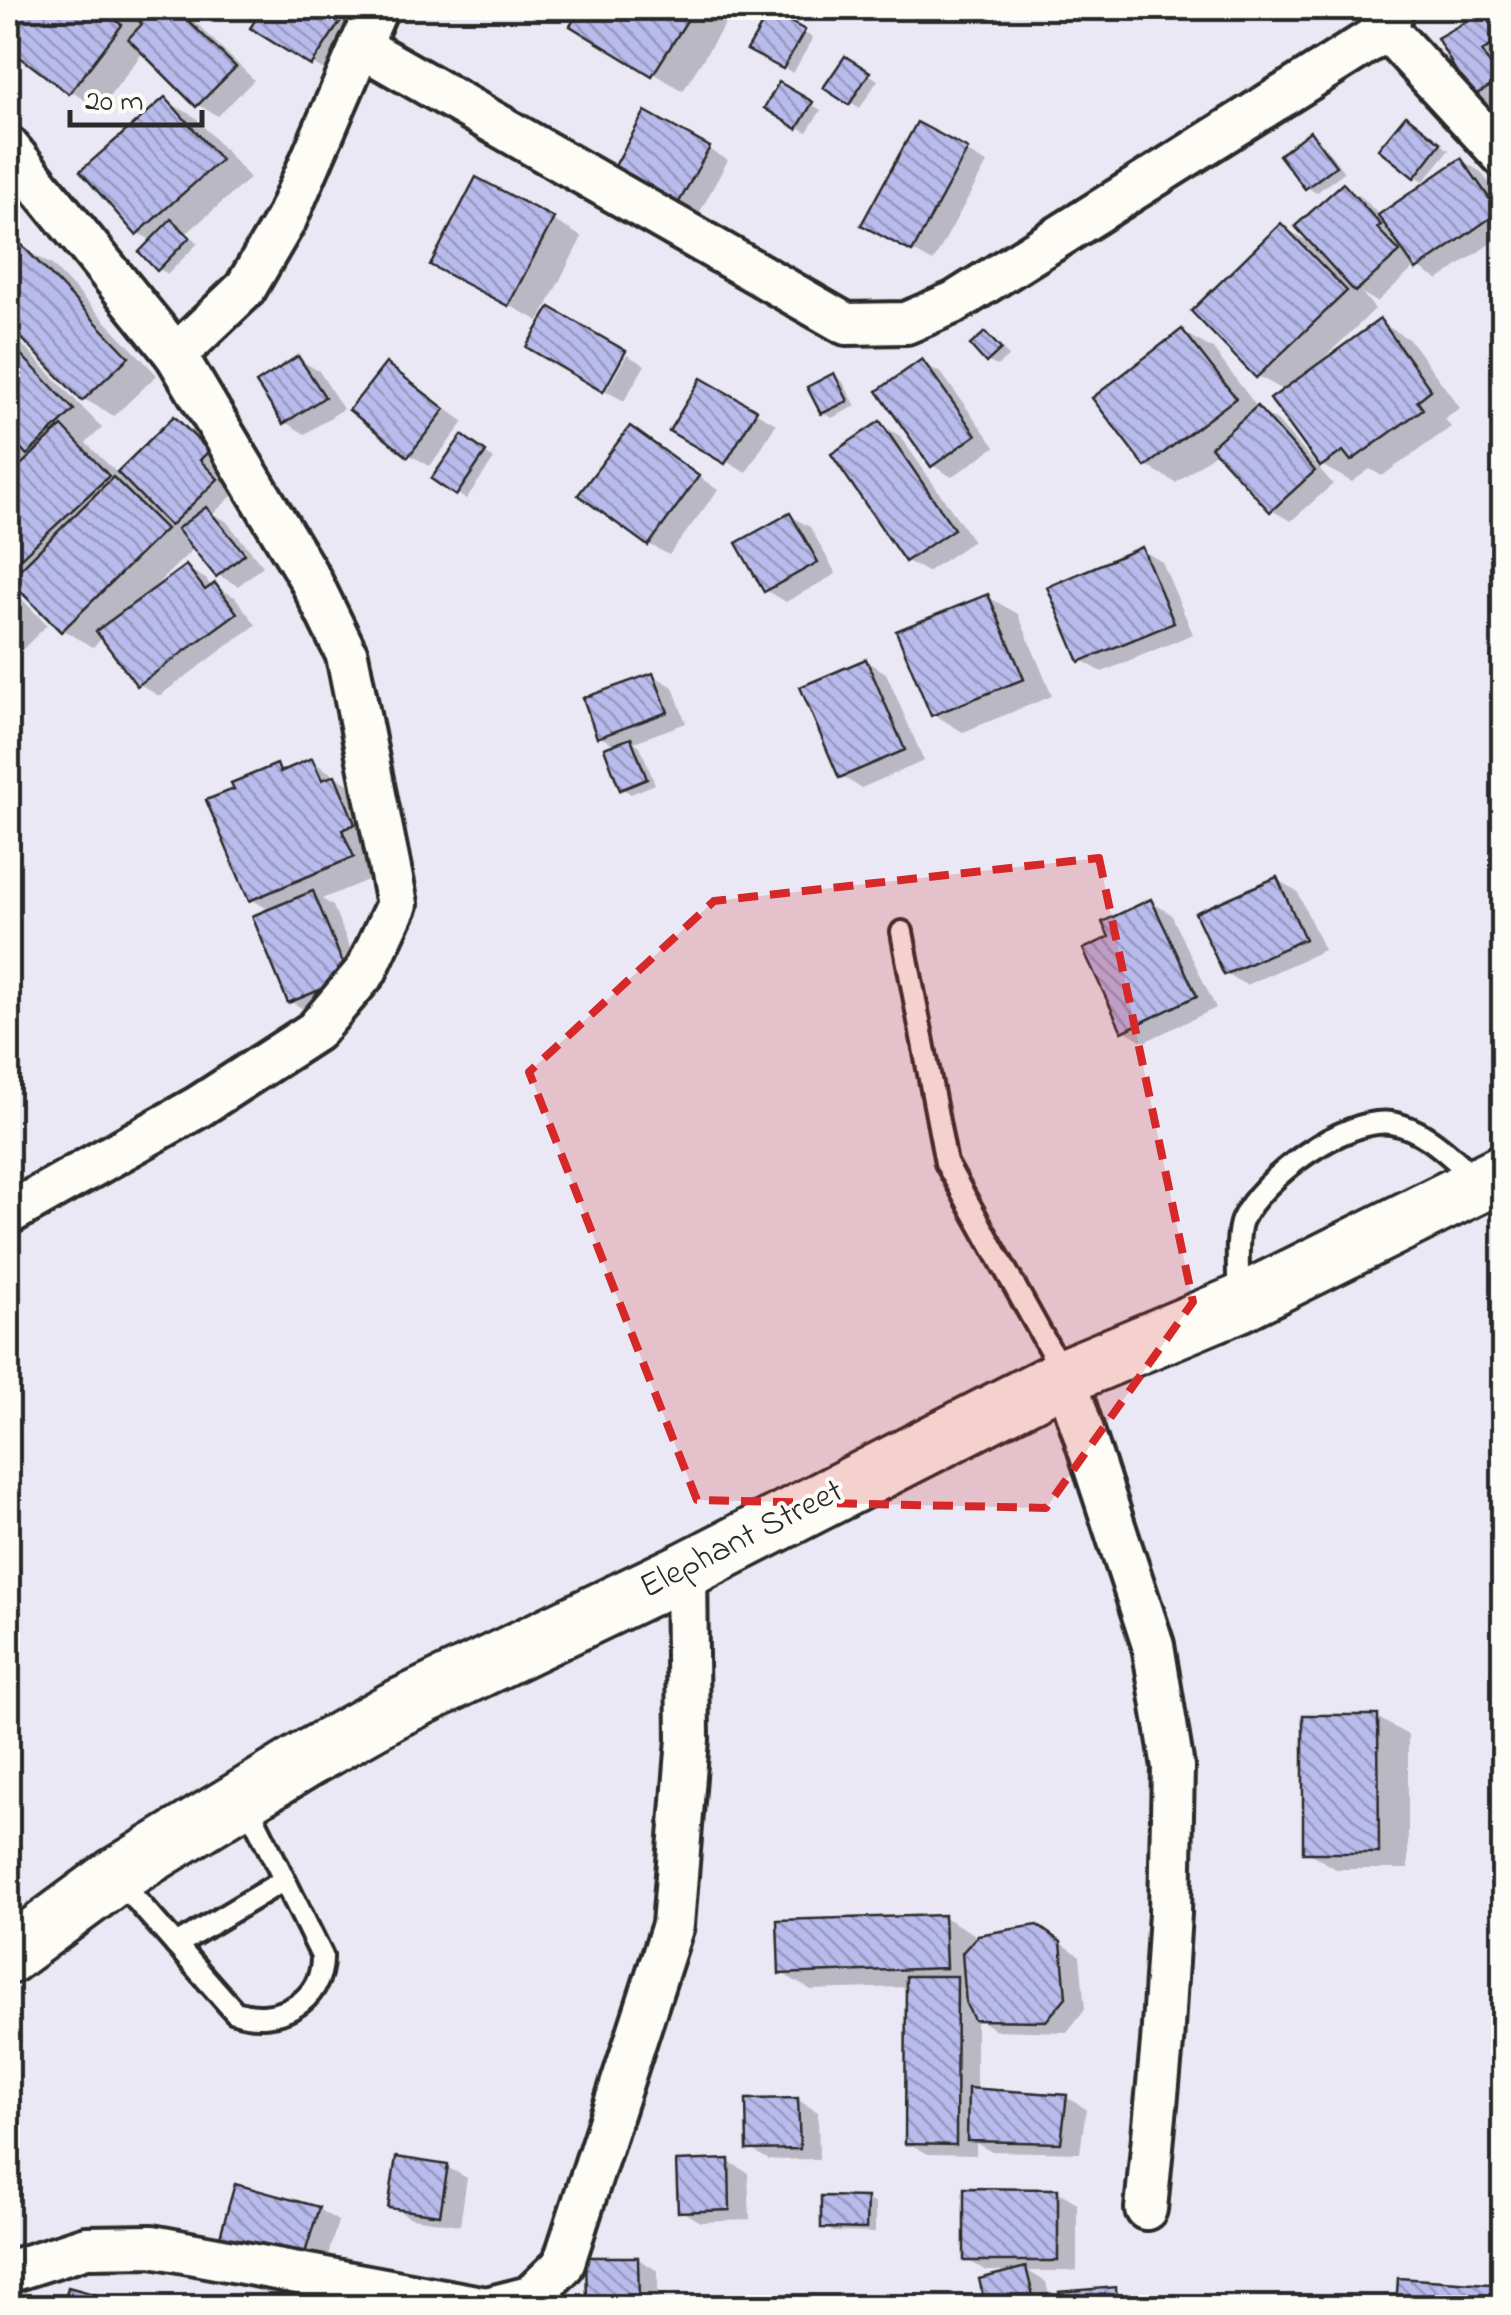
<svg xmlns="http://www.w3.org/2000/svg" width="1511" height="2315" viewBox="0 0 1511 2315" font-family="'Indie Flower',sans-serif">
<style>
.shadow{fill:#0003;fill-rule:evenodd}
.building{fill:url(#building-back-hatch);stroke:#2b2b2b;stroke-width:2.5}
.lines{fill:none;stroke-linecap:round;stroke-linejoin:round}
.lane-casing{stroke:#2b2b2b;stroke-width:28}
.street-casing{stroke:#2b2b2b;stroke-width:48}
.secondary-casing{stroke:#2b2b2b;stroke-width:62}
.lane{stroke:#fdfcf7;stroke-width:20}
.street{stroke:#fdfcf7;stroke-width:40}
.secondary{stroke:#fdfcf7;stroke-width:55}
.marked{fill:#d62828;fill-opacity:0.2;stroke:#d62828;stroke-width:8;stroke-dasharray:20 12;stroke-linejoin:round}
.labels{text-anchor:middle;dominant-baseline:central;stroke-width:8;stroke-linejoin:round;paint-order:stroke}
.street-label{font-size:35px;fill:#2b2b2b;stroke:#fdfcf7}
</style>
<defs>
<pattern id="building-back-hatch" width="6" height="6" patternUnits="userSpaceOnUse" patternTransform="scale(2.5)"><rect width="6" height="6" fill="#b9bbec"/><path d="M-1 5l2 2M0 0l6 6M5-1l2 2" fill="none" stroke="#9798bf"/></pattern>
</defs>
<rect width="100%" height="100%" fill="#e9e8f4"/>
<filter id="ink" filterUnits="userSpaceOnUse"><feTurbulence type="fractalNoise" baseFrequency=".01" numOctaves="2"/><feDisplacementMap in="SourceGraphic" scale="20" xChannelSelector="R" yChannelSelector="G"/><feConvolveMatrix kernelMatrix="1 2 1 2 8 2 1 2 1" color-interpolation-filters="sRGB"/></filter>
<g filter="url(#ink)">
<g class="shadow">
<path d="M8,8H122L137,18L148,8H181L254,80L218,116L198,105L144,51L100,109L70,91L8,44Z"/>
<path d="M266,8H355L370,17L332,75L254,27Z"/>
<path d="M584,8H735L683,91L574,25Z"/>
<path d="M833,8H853L848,16Z"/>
<path d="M1495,8H1504V61L1501,62L1504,101L1493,107L1472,95L1440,39Z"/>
<path d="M771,14L813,38L793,73L751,49Z"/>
<path d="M845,59L878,80L860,108L827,88Z"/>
<path d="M780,85L821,110L807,132L767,108Z"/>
<path d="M165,100L195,117L250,178L187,233L198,243L168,274L159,269L153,241L138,233Z"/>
<path d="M646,115L728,160L695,221L632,187Z"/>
<path d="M1416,124L1449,150L1424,181L1415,176Z"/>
<path d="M918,125L987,163L933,262L884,235Z"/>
<path d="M1310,134L1319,139L1344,172L1316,193L1307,187Z"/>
<path d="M1461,160L1481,172L1504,204V234L1438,280L1416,266L1377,302L1362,293L1375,309L1322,360L1324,363L1380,322L1410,340L1460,408L1445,419L1451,427L1382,476L1370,469L1352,482L1321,465L1285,391L1258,376L1282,226L1314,245L1343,186L1363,198L1380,216Z"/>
<path d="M553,220L582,237L539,321L463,281Z"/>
<path d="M22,248L52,265L157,375L114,416L84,399L8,320V261Z"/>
<path d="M8,330L102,428L86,443L118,474L174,419L194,431L227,464L219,473L236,492L213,514L226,521L263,566L238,586L218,575L195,547L153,588L155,590L186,568L206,579L212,588L215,586L235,597L256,625L159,696L139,684L103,637L93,647L63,630L8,577ZM20,448L34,456L30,460Z"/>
<path d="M1183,332L1213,349L1260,411L1277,421L1333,484L1291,521L1271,510L1218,451L1176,483L1146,465Z"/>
<path d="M986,335L1009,356L997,366L987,361Z"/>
<path d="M627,355L645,365L624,401L606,391Z"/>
<path d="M298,359L319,371L343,409L305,434L285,422Z"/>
<path d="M922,362L942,374L995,447L952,477L932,465Z"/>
<path d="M387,366L464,422L430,466L410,455Z"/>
<path d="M834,376L843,382L856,406L832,418L823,413Z"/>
<path d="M701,381L776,424L746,473L673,430Z"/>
<path d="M880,424L900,436L973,541L927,572L907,561Z"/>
<path d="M630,429L718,490L669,555L649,544Z"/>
<path d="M472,444L494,459L466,499L457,494Z"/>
<path d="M790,516L810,527L836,574L786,602L766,590Z"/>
<path d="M1142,550L1162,562L1193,634L1102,672L1081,660Z"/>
<path d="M8,585L47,625L8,664Z"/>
<path d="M988,597L1018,614L1052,696L963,732L933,714Z"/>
<path d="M866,661L886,673L924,761L861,788L841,776Z"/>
<path d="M653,675L673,687L686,723L634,742L640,746L655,784L631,794L622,788L616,746L599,736Z"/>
<path d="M312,761L365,795L382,874L322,899L333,906L367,990L310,1013L290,1001L271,911L251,899L237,790L277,767L286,772Z"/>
<path d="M1277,880L1297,891L1324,950L1246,985L1226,974Z"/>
<path d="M1151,902L1171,914L1216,1008L1144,1042L1124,1030L1112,938Z"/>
<path d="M1378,1718L1408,1735V1869H1336L1306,1851Z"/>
<path d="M944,1917L974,1934V1943L1057,1940L1080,1956L1085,2009L1067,2032L996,2030L976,2018V2091L1066,2097L1086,2109L1080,2153L990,2151L976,2143V2155L928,2154L908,2143V1987L811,1990L781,1973Z"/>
<path d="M798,2100L818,2112L819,2159L769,2160L749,2148Z"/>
<path d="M728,2161L748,2173L750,2220L700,2222L680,2210Z"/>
<path d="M447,2167L467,2178L460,2225L411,2218L391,2207Z"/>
<path d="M1057,2191L1077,2203V2271H1028L1046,2282L1052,2308H988L1013,2271H987L967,2260Z"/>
<path d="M866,2199L875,2204V2233L833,2232L824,2227Z"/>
<path d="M318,2209L338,2221L323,2273L242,2250Z"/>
<path d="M638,2259L658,2271V2308H605L590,2298Z"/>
<path d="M1115,2290L1135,2301L1136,2308H1063Z"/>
</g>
<g class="building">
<path d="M8,8H119L123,10L115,20L122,25L69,94L8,48Z"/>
<path d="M144,8H175L236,67L196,107L128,39L142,24L135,17Z"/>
<path d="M263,8H349L311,66L250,28Z"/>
<path d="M581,8H695L652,76L570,26Z"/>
<path d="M1490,8H1504V44L1501,40L1482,51L1500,81L1471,97L1437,38Z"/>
<path d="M770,11L805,30L783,69L747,50Z"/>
<path d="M845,56L870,72L849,105L823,88Z"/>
<path d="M779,82L813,102L797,129L764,108Z"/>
<path d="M165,97L221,160L136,235L80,171Z"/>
<path d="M645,111L710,147L674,211L609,177Z"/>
<path d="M1406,115L1441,143L1414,178L1378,149Z"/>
<path d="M917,122L968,149L912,252L861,225Z"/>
<path d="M1310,131L1336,166L1305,189L1279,155Z"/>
<path d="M1461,158L1499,212L1416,270L1378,215Z"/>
<path d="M476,177L554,218L508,306L430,265Z"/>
<path d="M1343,183L1381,225L1377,228L1400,252L1355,292L1295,226Z"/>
<path d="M171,219L190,237L157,271L139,252Z"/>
<path d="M1281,223L1347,291L1256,378L1191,311Z"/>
<path d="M22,245L129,357L82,401L8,324V258Z"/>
<path d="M550,307L626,351L603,392L526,347Z"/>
<path d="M1380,319L1431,390L1417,401L1423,409L1351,461L1343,451L1320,467L1270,399Z"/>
<path d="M1182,329L1236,398L1145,467L1092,398Z"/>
<path d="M985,332L1001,349L986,363L970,345Z"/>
<path d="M8,341L74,410L27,455L8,434Z"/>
<path d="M298,356L325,397L283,424L256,383Z"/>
<path d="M922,359L976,435L931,467L877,391Z"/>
<path d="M386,363L445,409L408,457L349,410Z"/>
<path d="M834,373L848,401L821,414L807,387Z"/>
<path d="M701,378L757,410L725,464L669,431Z"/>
<path d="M1257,406L1315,471L1270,512L1211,447Z"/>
<path d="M174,416L209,451L200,460L218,479L170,526L117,472Z"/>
<path d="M880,421L954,529L905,562L831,454Z"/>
<path d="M1504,424V447L1493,430Z"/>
<path d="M62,426L109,476L8,570V477Z"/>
<path d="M630,426L699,476L648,546L578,495Z"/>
<path d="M462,435L486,452L456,496L431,479Z"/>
<path d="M8,448L17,458L8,468Z"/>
<path d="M113,477L166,529L61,632L9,580Z"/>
<path d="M206,507L245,554L216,577L177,529Z"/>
<path d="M790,513L818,562L764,592L736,543Z"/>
<path d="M1142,547L1174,623L1079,662L1047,587Z"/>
<path d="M186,565L205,590L215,583L237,613L137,686L96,631Z"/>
<path d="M988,594L1024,679L931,716L896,631Z"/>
<path d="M8,595L19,606L8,617Z"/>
<path d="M866,659L905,750L839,778L800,687Z"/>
<path d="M653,673L668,712L597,738L583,698Z"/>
<path d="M631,738L647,779L620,790L604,748Z"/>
<path d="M312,758L322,780L335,775L355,824L342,830L354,857L249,901L206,800L234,789L231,783L277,764L280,772Z"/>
<path d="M1277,877L1305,939L1224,975L1195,913Z"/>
<path d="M313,891L349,978L288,1003L252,916Z"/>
<path d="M1151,899L1197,996L1122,1032L1083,949L1109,937L1102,922Z"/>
<path d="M1303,1715H1378L1379,1853H1303Z"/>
<path d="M944,1915L946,1968L779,1974L777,1920Z"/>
<path d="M1037,1925L1061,1942L1066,1997L1046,2021L974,2020L966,2004L962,1953L978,1935Z"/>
<path d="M906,1976H957L956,2145L905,2144Z"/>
<path d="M968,2088L1067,2095L1061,2143L967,2141Z"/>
<path d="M798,2098L800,2149L747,2150L746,2099Z"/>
<path d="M396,2157L448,2165L440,2215L388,2208Z"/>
<path d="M729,2159L730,2210L678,2212L676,2161Z"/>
<path d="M235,2184L319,2207L302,2263L219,2240Z"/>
<path d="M964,2188L1058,2189V2261H964Z"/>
<path d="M821,2196L867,2197L866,2229L821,2228Z"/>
<path d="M586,2257H638L639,2300H587Z"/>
<path d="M1026,2267L1036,2308H986L979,2279Z"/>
<path d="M1398,2278L1504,2285V2308H1396Z"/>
<path d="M68,2287L134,2305L133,2308H63Z"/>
<path d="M1116,2287L1117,2308H1060L1059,2292Z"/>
</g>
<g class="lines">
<defs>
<g id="lane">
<path d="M902,932L946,1163L1064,1375"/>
<path d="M1238,1297C1239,1278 1235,1236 1242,1220C1261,1179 1344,1117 1391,1123C1426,1128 1454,1160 1480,1182"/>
<path d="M117,1878L235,2012C276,2026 323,2003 322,1956L246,1802"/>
<path d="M176,1945L284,1880"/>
</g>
<g id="street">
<path d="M1387,30L1504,157"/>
<path d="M360,46L846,324L906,323L955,302L1387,30L1393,8"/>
<path d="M8,147L176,355L310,579L347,655L397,904L366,971L315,1031L198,1107L8,1214"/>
<path d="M176,355L245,289L286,219L377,8"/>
<path d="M1065,1376L1153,1645L1173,1767L1170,1913L1162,2043L1146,2209"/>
<path d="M8,2272L86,2247L152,2246L486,2308"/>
<path d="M487,2308L530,2297L563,2265L673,1925L688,1739L686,1570"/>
</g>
<path id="secondary" d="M8,1956L116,1876L310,1757L394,1710L686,1570L1065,1376L1238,1304L1504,1172"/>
</defs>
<use href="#lane" class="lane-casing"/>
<use href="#street" class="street-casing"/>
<use href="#secondary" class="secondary-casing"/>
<use href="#lane" class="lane"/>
<use href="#street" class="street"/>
<use href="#secondary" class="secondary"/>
</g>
</g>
<path class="marked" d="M1099,858L1193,1302L1046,1508L697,1500L529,1072L714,901Z"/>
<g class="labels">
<g class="street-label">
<text transform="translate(742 1540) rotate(-27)">Elephant Street</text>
</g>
</g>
<rect width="1511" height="2315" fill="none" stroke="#fdfcf7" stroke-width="40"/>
<rect x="20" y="20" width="1471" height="2275" fill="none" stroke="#2b2b2b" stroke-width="4" filter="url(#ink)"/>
<path d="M70 110v15h132v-15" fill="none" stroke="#2b2b2b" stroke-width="5"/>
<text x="85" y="110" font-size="30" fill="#2b2b2b" stroke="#fdfcf7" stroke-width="8" paint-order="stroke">20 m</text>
</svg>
